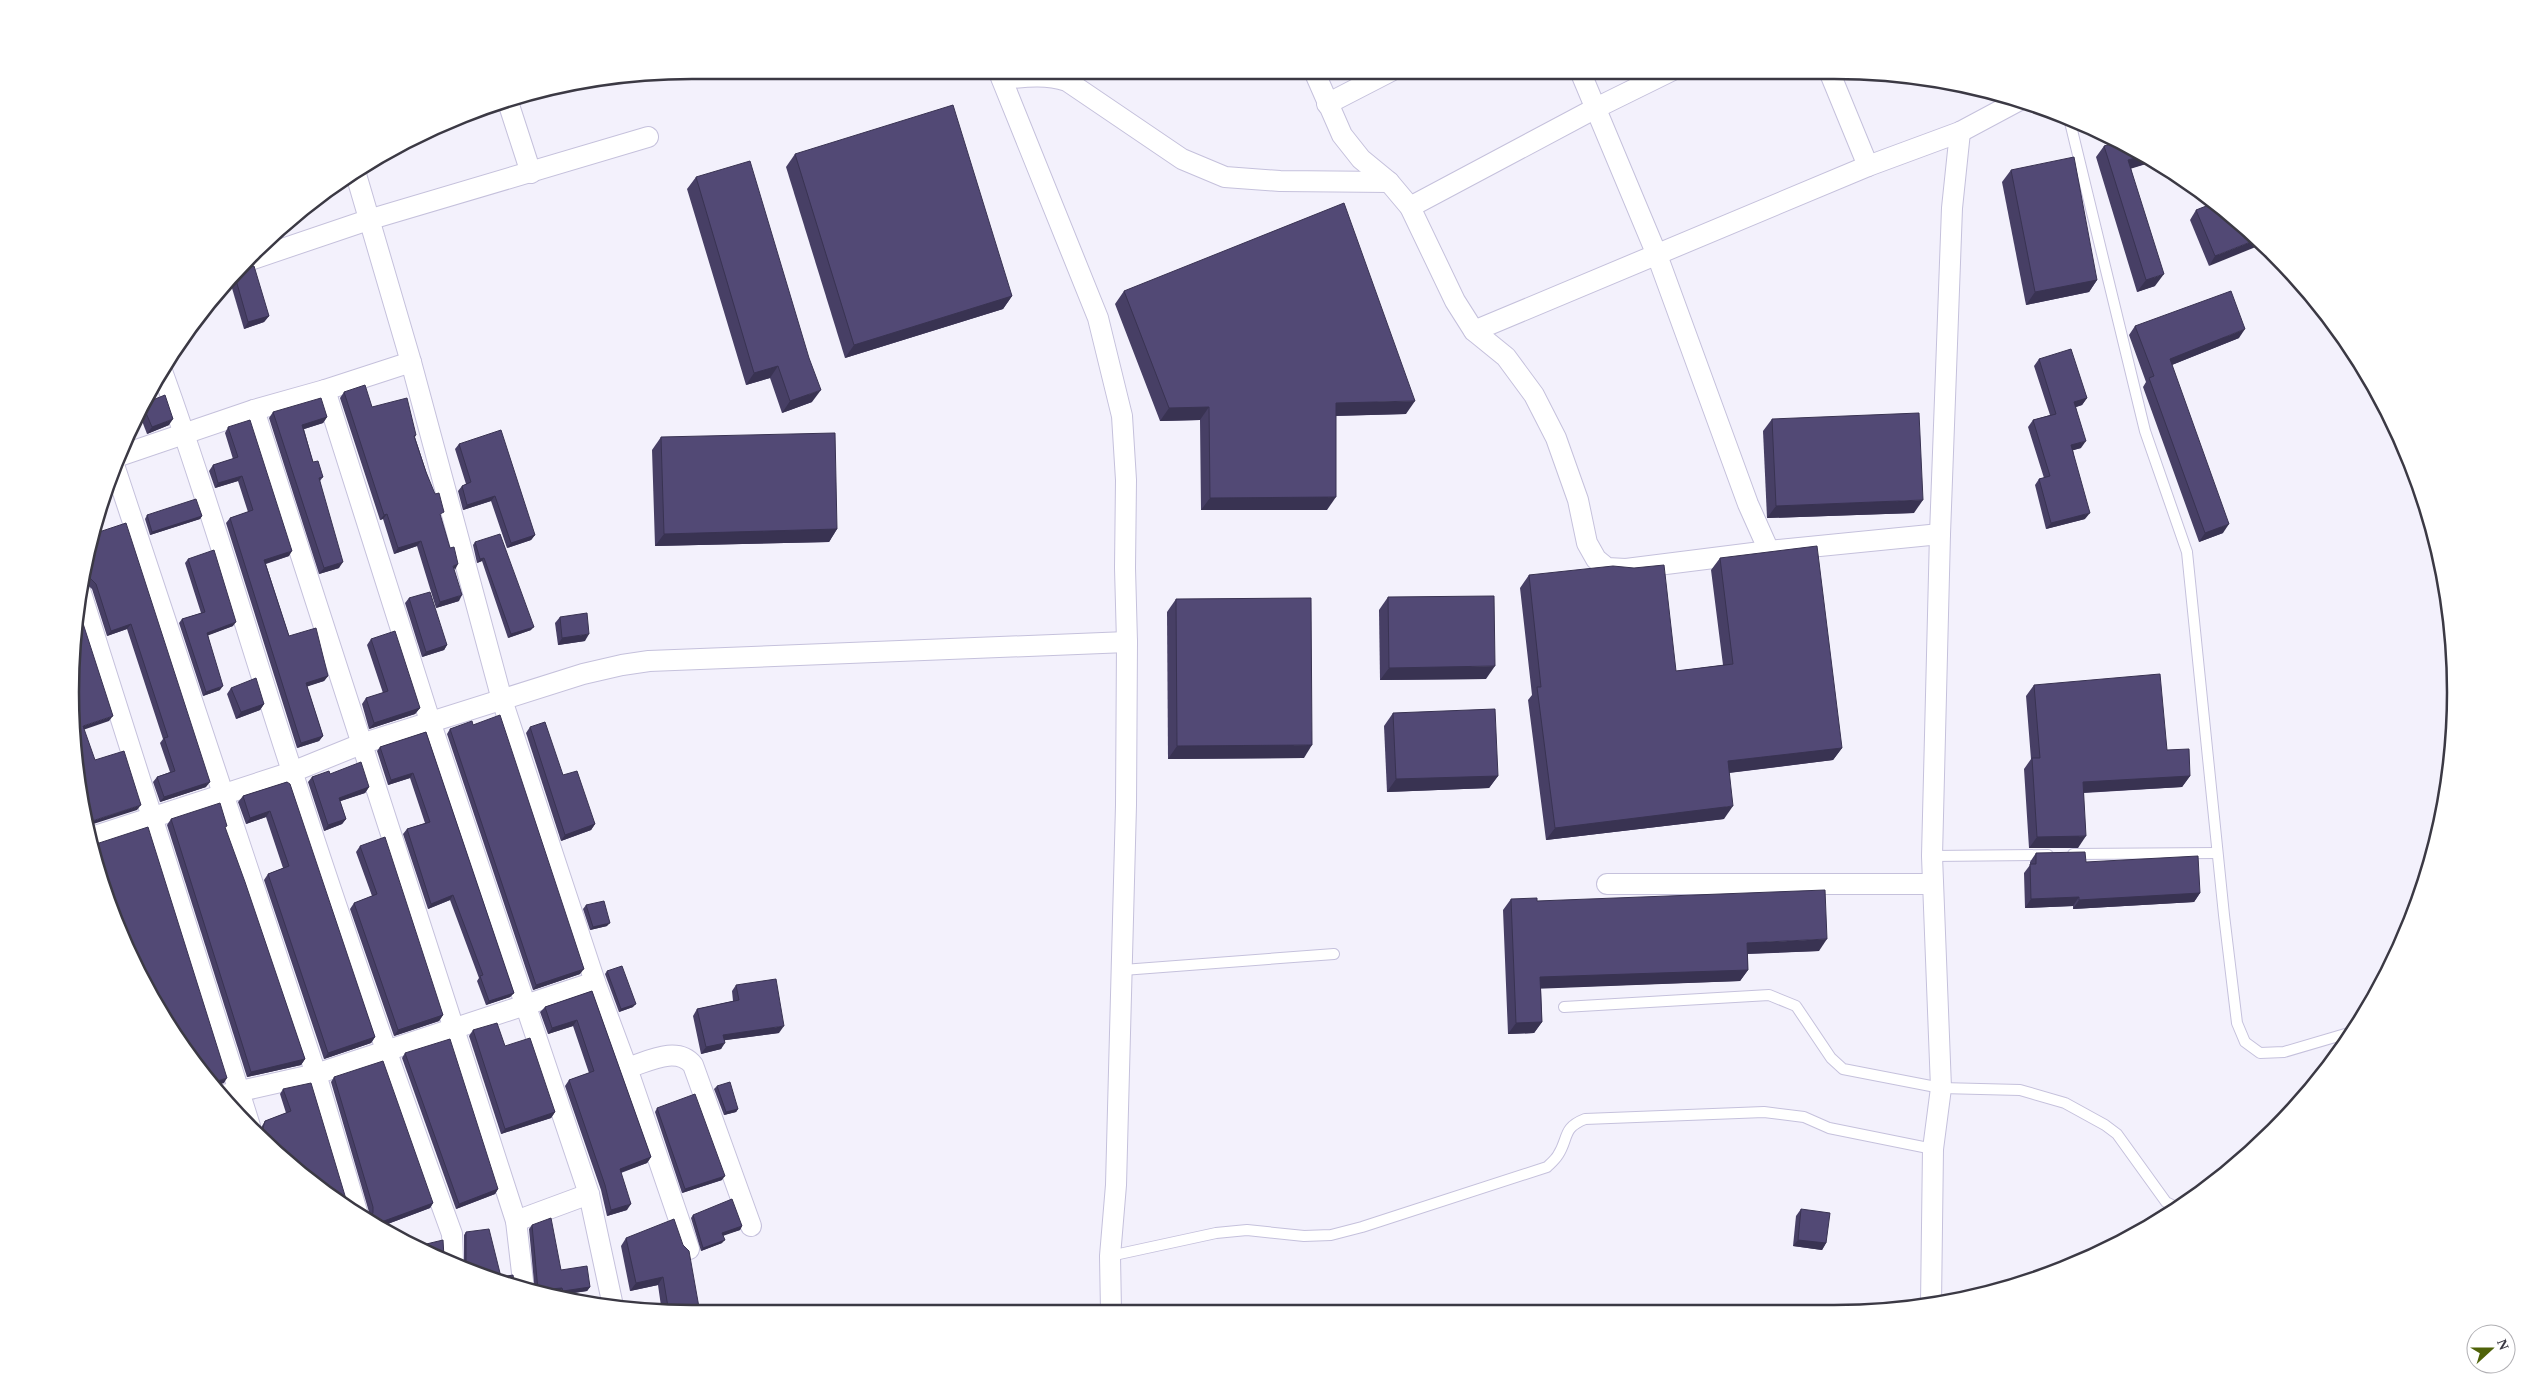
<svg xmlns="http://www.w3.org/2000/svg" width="2526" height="1384" viewBox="0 0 2526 1384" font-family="Georgia,serif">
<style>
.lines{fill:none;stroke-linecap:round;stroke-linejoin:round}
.service-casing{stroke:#c5c1dc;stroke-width:12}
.minor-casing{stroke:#c5c1dc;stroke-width:22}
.service{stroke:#fff;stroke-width:10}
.minor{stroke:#fff;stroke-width:20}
.wall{fill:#473f65}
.shaded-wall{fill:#393352}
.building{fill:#524975;stroke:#393352}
.rim{fill:none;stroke:#3b3944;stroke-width:2.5}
</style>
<rect width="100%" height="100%" fill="#f3f1fc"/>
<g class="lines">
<defs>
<g id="service">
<path d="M2070,122L2145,431L2187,552L2224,915L2237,1023L2245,1042L2260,1053L2284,1052L2352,1032"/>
<path d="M2073,854L2217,853"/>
<path d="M1932,856L2048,855"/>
<path d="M1123,970L1334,954"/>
<path d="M1564,1007L1769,995L1796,1006L1831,1058L1843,1069L1941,1088L2020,1090L2065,1103L2105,1125L2117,1134L2166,1202L2180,1209"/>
<path d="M1110,1256L1216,1233L1247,1230L1304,1236L1331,1235L1362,1227L1547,1167C1551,1163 1555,1160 1558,1155C1569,1138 1562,1128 1585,1119L1764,1112L1804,1117L1829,1128L1933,1149"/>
</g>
<g id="minor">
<path d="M998,70L1098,318L1122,416L1126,480L1125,568L1127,642L1126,805L1116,1185L1110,1256L1111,1311"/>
<path d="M1314,71L1342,135L1361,159L1389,182L1410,207L1455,301L1474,331L1506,357L1534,395L1556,438L1578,500L1587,543L1596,559L1607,568L1626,569L1769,551L1940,534"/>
<path d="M1580,71L1657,255L1748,504L1769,551"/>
<path d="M1829,71L1868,166"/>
<path d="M1002,79C1024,77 1045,74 1067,81L1182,159L1225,177L1280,181L1389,182"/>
<path d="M507,99L531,173"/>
<path d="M1327,104L1391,71"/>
<path d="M355,171L411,362L502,700L595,982L627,1068L689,1249"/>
<path d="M1410,207L1596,108L1671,71"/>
<path d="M247,261L368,220L648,137"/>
<path d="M1474,331L1868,166L1960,132L2018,101"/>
<path d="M162,371C210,503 248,638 292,771C342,927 396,1080 452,1234L453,1261"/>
<path d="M325,390L431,724L589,1194L613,1306"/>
<path d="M254,410L516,1221L524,1290"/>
<path d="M116,457L254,410L325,390L411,362"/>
<path d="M114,465L316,1074L358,1215"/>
<path d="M81,593L250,1126"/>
<path d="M89,838L292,772L361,744L583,674L622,665L649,661L1127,642"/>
<path d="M1607,884H1931"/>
<path d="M627,1068C647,1062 677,1045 693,1065L751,1226"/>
<path d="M219,1096L316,1074L595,982"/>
<path d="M516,1221L589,1194"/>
<path d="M1931,1304L1933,1149L1941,1088L1932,856L1940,534L1952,208L1960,132"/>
</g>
</defs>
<use href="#service" class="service-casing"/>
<use href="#minor" class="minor-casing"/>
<use href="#service" class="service"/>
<use href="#minor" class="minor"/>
</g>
<g class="wall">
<path d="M2104,146L2145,153L2156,161L2131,168L2155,286L2137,292L2096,157Z"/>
<path d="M795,154L1012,296L1003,309L845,358L786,167Z"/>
<path d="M2011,170L2097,280L2089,292L2026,305L2002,182Z"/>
<path d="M696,177L812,402L782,413L770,378L746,385L687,189Z"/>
<path d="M2196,210L2244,224L2209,266L2190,220Z"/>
<path d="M237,270L269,316L264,322L244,329L229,278Z"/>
<path d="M1124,291L1406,414L1336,416L1327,510H1201L1200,420L1160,421L1115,304Z"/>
<path d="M2135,326L2239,338L2172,365L2223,533L2199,542L2143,387L2146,382L2129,335Z"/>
<path d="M2039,359L2087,398L2082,405L2076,407L2081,448L2073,450L2085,519L2046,529L2035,485L2039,479L2044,478L2028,427L2033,420L2050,415L2034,366Z"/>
<path d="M344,392L372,407L416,435L415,437L441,518L454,570L459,601L436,608L417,546L394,554L383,519L380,520L340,398Z"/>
<path d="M145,403L169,425L147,434L139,413Z"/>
<path d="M273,412L327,417L323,423L304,429L313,462L323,477L320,481L339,568L319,574L269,418Z"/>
<path d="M1772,419L1914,513L1767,518L1763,431Z"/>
<path d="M228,427L289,556L266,564L289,636L328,676L324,681L307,686L323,736L319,741L297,748L226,523L230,518L248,512L238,481L215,488L209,471L213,465L233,459L225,433Z"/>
<path d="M661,437L837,529L829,542L655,546L652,450Z"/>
<path d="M459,444L535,535L531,540L507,548L491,501L463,510L458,491L462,486L466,484L455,449Z"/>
<path d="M147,515L202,516L200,519L150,535L145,519Z"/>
<path d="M2432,523L2435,531L2455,651L2454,657Z"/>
<path d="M99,532L206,787L160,802L153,782L157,777L170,772L160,743L163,739L127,629L107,636L92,589L84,582Z"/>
<path d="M475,542L531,630L508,638L482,561L477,563L473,545Z"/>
<path d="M1720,558L1842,748L1833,760L1729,773L1724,819L1546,840L1528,700L1532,695L1520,588L1529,575L1676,671L1723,665L1711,570Z"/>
<path d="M188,559L233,626L208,635L220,690L203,696L179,623L182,619L201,613L185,563Z"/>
<path d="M1388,597L1486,679L1380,680L1379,610Z"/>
<path d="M409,598L447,645L444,650L422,657L405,603Z"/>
<path d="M1176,599L1304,758L1168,759L1167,612Z"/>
<path d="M560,617L585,641L558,645L555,623Z"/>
<path d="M371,639L420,708L415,714L369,729L362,704L366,698L383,693L367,645Z"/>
<path d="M2034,685L2167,750L2190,776L2182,787L2084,793L2078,848H2029L2024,769L2031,759L2026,696Z"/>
<path d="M231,688L264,704L260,710L236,719L227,694Z"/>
<path d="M1393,713L1498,776L1489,788L1387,792L1384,726Z"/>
<path d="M473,725L580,974L533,990L447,734L450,729Z"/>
<path d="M530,727L563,775L595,824L591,830L561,841L526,733Z"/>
<path d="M426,732L514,993L510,997L486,1005L477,981L479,978L450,900L428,909L403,834L407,829L425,823L410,778L388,785L377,751L380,747Z"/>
<path d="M330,774L369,787L365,793L340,801L346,819L342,824L324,831L308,782L312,777Z"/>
<path d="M287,782L375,1037L371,1043L324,1059L264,880L268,874L283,868L266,817L246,824L238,802L243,796Z"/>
<path d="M171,819L225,829L305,1059L301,1065L247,1077L167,825Z"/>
<path d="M360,846L443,1015L439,1021L394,1036L350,909L354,903L372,896L356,852Z"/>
<path d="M2036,853L2086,862L2200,893L2194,902L2073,909V906L2025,908L2024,873L2030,865V862Z"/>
<path d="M1511,899L1537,901L1819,951L1748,954V970L1740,981L1541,988L1542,1022L1534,1033L1508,1034L1503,910Z"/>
<path d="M586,905L607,926L590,930L583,909Z"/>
<path d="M607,971L633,1007L619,1012L605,974Z"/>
<path d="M736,985L779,1033L725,1040L721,1049L701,1054L693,1016L697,1009L733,1001L732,991Z"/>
<path d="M592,991L651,1157L647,1163L621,1173L627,1210L607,1216L601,1190L565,1086L569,1080L589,1073L573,1026L548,1034L540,1012L545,1007Z"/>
<path d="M473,1030L505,1046L555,1112L551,1118L501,1134L469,1036Z"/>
<path d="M405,1053L498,1189L495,1194L456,1209L402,1058Z"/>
<path d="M334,1077L433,1203L430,1208L377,1228L366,1221L369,1217V1212L331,1082Z"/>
<path d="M717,1086L738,1109L736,1112L724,1115L714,1089Z"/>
<path d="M283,1089L349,1209L313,1185L260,1136L259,1133L262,1126L265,1121L286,1113L280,1094Z"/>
<path d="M657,1108L722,1180L682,1193L655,1112Z"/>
<path d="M1801,1209L1826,1243L1822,1250L1793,1246L1796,1216Z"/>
<path d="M693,1215L742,1226L740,1230L723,1235L722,1243L701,1251L691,1218Z"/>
<path d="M532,1225L561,1270L590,1287L587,1291L560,1295L559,1292L538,1294L535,1293L529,1229Z"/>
<path d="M466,1232L501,1277L464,1264V1235Z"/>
<path d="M626,1238L700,1313H662L658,1285L630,1291L621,1246Z"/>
</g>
<g class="shaded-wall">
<path d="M2147,155L2156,161L2120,172L2128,160Z"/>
<path d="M2258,239L2263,244L2209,266L2215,256Z"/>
<path d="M2164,274L2155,286L2137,292L2146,280Z"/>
<path d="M2097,280L2089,292L2026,305L2035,292Z"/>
<path d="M1012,296L1003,309L845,358L854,345Z"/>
<path d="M269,316L264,322L244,329L248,322Z"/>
<path d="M2245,329L2239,338L2164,368L2170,359Z"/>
<path d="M778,366L770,378L746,385L754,373Z"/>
<path d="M821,390L812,402L782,413L790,401Z"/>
<path d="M2087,398L2082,405L2070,409L2074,402Z"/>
<path d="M1415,401L1406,414L1327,416L1336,403Z"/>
<path d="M1209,407L1200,420L1160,421L1169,408Z"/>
<path d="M327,417L323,423L298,431L302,425Z"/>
<path d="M173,419L169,425L147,434L152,427Z"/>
<path d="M2086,441L2081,448L2067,452L2071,445Z"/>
<path d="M242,476L238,481L215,488L218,483Z"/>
<path d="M495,496L491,501L463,510L467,505Z"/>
<path d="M1336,497L1327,510H1201L1210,498Z"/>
<path d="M1923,500L1914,513L1767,518L1776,506Z"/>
<path d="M2090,513L2085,519L2046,529L2051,523Z"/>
<path d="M387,514L383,519L380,520L384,515Z"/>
<path d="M202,516L200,519L150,535L152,532Z"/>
<path d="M2229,524L2223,533L2199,542L2205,533Z"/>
<path d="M837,529L829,542L655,546L664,534Z"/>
<path d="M535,535L531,540L507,548L511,543Z"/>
<path d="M421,541L417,546L394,554L398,548Z"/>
<path d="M292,551L289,556L261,565L264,560Z"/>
<path d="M484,558L482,561L477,563L480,559Z"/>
<path d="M343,562L339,568L319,574L324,568Z"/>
<path d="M458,564L455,570L453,566Z"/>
<path d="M88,576L84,582H83L84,577Z"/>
<path d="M462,595L459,601L436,608L440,602Z"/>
<path d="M236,622L233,626L204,637L207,633Z"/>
<path d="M131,624L127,629L107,636L111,631Z"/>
<path d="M534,627L531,630L508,638L511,634Z"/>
<path d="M589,634L585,641L558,645L562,638Z"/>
<path d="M447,645L444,650L422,657L426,652Z"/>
<path d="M1495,666L1486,679L1380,680L1389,668Z"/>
<path d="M328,676L324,681L303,688L306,683Z"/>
<path d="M223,686L220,690L203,696L206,692Z"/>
<path d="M264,704L260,710L236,719L241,712Z"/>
<path d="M420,708L415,714L369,729L374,723Z"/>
<path d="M113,716L109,721L80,731L83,726Z"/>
<path d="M323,736L319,741L297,748L301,743Z"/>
<path d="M1312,745L1304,758L1168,759L1177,746Z"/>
<path d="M1842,748L1833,760L1719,774L1728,761Z"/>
<path d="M413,773L410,778L388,785L391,780Z"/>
<path d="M1498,776L1489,788L1387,792L1396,779Z"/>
<path d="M2190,776L2182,787L2075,793L2083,782Z"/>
<path d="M210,782L206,787L160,802L164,797Z"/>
<path d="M369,787L365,793L335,803L339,798Z"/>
<path d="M141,805L137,810L87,826L86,823L89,822Z"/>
<path d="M1733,806L1724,819L1546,840L1555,828Z"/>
<path d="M270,811L266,817L246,824L250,818Z"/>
<path d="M346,819L342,824L324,831L328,825Z"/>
<path d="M595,824L591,830L561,841L565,835Z"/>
<path d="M2086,836L2078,848H2029L2037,837Z"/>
<path d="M2200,893L2194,902L2073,909L2079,900Z"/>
<path d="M453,895L450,900L428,909L431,904Z"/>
<path d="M2079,897L2073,906L2025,908L2031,899Z"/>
<path d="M610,923L607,926L590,930L593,927Z"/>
<path d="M1827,939L1819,951L1739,954L1747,943Z"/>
<path d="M584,969L580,974L533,990L536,985Z"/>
<path d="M1748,970L1740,981L1532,989L1540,977Z"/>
<path d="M514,993L510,997L486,1005L489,1001Z"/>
<path d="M636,1004L633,1007L619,1012L621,1009Z"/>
<path d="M443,1015L439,1021L394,1036L398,1030Z"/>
<path d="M577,1020L573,1026L548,1034L552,1028Z"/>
<path d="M1542,1022L1534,1033L1508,1034L1516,1023Z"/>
<path d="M784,1026L779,1033L719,1041L723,1035Z"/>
<path d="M375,1037L371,1043L324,1059L328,1053Z"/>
<path d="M725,1043L721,1049L701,1054L706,1047Z"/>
<path d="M305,1059L301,1065L247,1077L251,1072Z"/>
<path d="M227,1078L224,1083L213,1087L214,1082Z"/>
<path d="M738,1109L736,1112L724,1115L726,1112Z"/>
<path d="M555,1112L551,1118L501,1134L505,1129Z"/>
<path d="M651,1157L647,1163L616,1174L620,1169Z"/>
<path d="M725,1176L722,1180L682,1193L685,1189Z"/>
<path d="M498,1189L495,1194L456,1209L459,1204Z"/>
<path d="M433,1203L430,1208L377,1228L373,1225Z"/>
<path d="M631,1204L627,1210L607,1216L611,1210Z"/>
<path d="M742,1226L740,1230L720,1237L722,1233Z"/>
<path d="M725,1240L722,1243L701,1251L703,1248Z"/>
<path d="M1798,1240L1826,1243L1822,1250L1793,1246Z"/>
<path d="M663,1277L658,1285L630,1291L636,1283Z"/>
<path d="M590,1287L587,1291L560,1295L563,1291Z"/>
<path d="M562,1288L559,1292L538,1294H536L538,1290Z"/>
</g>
<g class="building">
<path d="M953,105L1012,296L854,345L795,154Z"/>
<path d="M2117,142L2147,155L2128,160L2164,274L2146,280L2104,146Z"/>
<path d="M2074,157L2097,280L2035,292L2011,170Z"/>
<path d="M750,161L809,358L821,390L790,401L778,366L754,373L696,177Z"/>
<path d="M1344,203L1415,401L1336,403V497L1210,498L1209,407L1169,408L1124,291Z"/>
<path d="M2214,203L2244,224L2258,239L2215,256L2196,210Z"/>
<path d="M254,266L269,316L248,322L234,273L237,270Z"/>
<path d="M2231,291L2245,329L2170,359L2229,524L2205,533L2149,378L2154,376L2135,326Z"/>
<path d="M2071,349L2087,398L2074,402L2086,441L2071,445L2090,513L2051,523L2039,479L2050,476L2033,420L2056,414L2039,359Z"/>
<path d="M365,385L372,407L407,398L416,435L414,436L426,472L435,494L439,493L444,512L440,514L450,548L454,547L458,564L453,566L462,595L440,602L421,541L398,548L387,514L384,515L344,392Z"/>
<path d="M165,395L173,419L152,427L143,406L145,403Z"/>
<path d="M321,398L327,417L302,425L313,462L318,461L323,477L319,478L343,562L324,568L273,412Z"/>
<path d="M1919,413L1923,500L1776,506L1772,419Z"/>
<path d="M250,420L292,551L264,560L289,636L316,628L328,676L306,683L323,736L301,743L230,518L253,510L242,476L218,483L213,465L238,457L228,427Z"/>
<path d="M501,430L535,535L511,543L495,496L467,505L462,486L471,482L459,444Z"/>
<path d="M835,433L837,529L664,534L661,437Z"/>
<path d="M196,499L202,516L152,532L147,515Z"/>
<path d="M95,520L99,532L126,523L210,782L164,797L157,777L175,771L164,738L168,737L131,624L111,631L96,584L88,576L84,577L91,531Z"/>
<path d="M500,534L534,627L511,634L484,558L480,559L475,542Z"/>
<path d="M1817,546L1842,748L1728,761L1733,806L1555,828L1537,687H1541L1529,575L1613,566L1634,568L1664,565L1676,671L1733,664L1720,558Z"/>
<path d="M214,550L236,622L207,633L223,686L206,692L182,619L205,612L188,559Z"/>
<path d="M430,592L447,645L426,652L409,598Z"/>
<path d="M1494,596L1495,666L1389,668L1388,597Z"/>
<path d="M1311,598L1312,745L1177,746L1176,599Z"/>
<path d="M78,608L113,716L83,726L95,760L124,751L141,805L89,822L86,823L71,733V651Z"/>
<path d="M587,613L589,634L562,638L560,617Z"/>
<path d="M395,631L420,708L374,723L366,698L388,691L371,639Z"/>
<path d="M2160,674L2167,750L2189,749L2190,776L2083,782L2086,836L2037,837L2032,758H2040L2034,685Z"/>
<path d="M256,678L264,704L241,712L231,688Z"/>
<path d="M1495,709L1498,776L1396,779L1393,713Z"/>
<path d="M500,715L584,969L536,985L450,729L472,721L473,725Z"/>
<path d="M545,722L563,775L577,771L595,824L565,835L530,727Z"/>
<path d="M426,732L514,993L489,1001L480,976L483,975L453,895L431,904L407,829L430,822L413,773L391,780L380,747Z"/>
<path d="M361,762L369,787L339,798L346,819L328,825L312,777L329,771L330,774Z"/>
<path d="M287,782L290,784L375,1037L328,1053L268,874L289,866L270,811L250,818L243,796Z"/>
<path d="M220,803L227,826L225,827L245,882L305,1059L251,1072L171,819Z"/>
<path d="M148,827L227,1078L214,1082L213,1087L175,1037L117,930L91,853L90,843L96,844Z"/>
<path d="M385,837L443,1015L398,1030L354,903L377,894L360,846Z"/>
<path d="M2085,852L2086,862L2198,856L2200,893L2079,900V897L2031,899L2030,864H2036V853Z"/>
<path d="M1825,890L1827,939L1747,943L1748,970L1540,977L1542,1022L1516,1023L1511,899L1537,898V901Z"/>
<path d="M604,901L610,923L593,927L586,905Z"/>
<path d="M622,966L636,1004L621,1009L607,971Z"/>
<path d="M776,979L784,1026L723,1035L725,1043L706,1047L697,1009L739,1000L736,985Z"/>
<path d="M592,991L651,1157L620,1169L631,1204L611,1210L605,1185L569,1080L594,1071L577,1020L552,1028L545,1007Z"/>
<path d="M497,1023L505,1046L530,1038L555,1112L505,1129L473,1030Z"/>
<path d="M450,1039L498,1189L459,1204L405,1053Z"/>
<path d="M383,1061L433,1203L373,1225L366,1221L373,1213V1207L334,1077Z"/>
<path d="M730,1082L738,1109L726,1112L717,1086Z"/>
<path d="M311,1083L349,1209L313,1185L268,1143L263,1128L265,1121L291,1111L283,1089Z"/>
<path d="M695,1094L725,1176L685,1189L657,1108Z"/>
<path d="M235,1100L240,1117L224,1102Z"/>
<path d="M732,1199L742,1226L722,1233L725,1240L703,1248L693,1215Z"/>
<path d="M1801,1209L1830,1213L1826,1243L1798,1240Z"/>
<path d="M551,1218L561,1270L587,1266L590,1287L563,1291L562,1288L538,1290L532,1225Z"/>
<path d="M674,1219L683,1245L689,1251L700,1313H669L663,1277L636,1283L626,1238Z"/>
<path d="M489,1229L501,1277L513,1275L515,1286L463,1265L466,1263V1232Z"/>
<path d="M443,1240L444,1257L418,1246Z"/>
</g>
<path d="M0 0H2526V1384H0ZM692 79H1834A613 613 0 0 1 2447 692V692A613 613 0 0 1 1834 1305H692A613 613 0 0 1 79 692V692A613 613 0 0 1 692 79Z" fill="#fff" fill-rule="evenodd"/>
<path class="rim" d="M692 79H1834A613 613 0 0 1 2447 692V692A613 613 0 0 1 1834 1305H692A613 613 0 0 1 79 692V692A613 613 0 0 1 692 79Z"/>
<g transform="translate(2491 1349) rotate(69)"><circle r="24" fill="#ffffff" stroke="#b1b0b4"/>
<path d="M0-4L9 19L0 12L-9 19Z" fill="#4f6209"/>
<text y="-8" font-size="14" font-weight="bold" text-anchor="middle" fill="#3b3944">N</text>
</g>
</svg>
